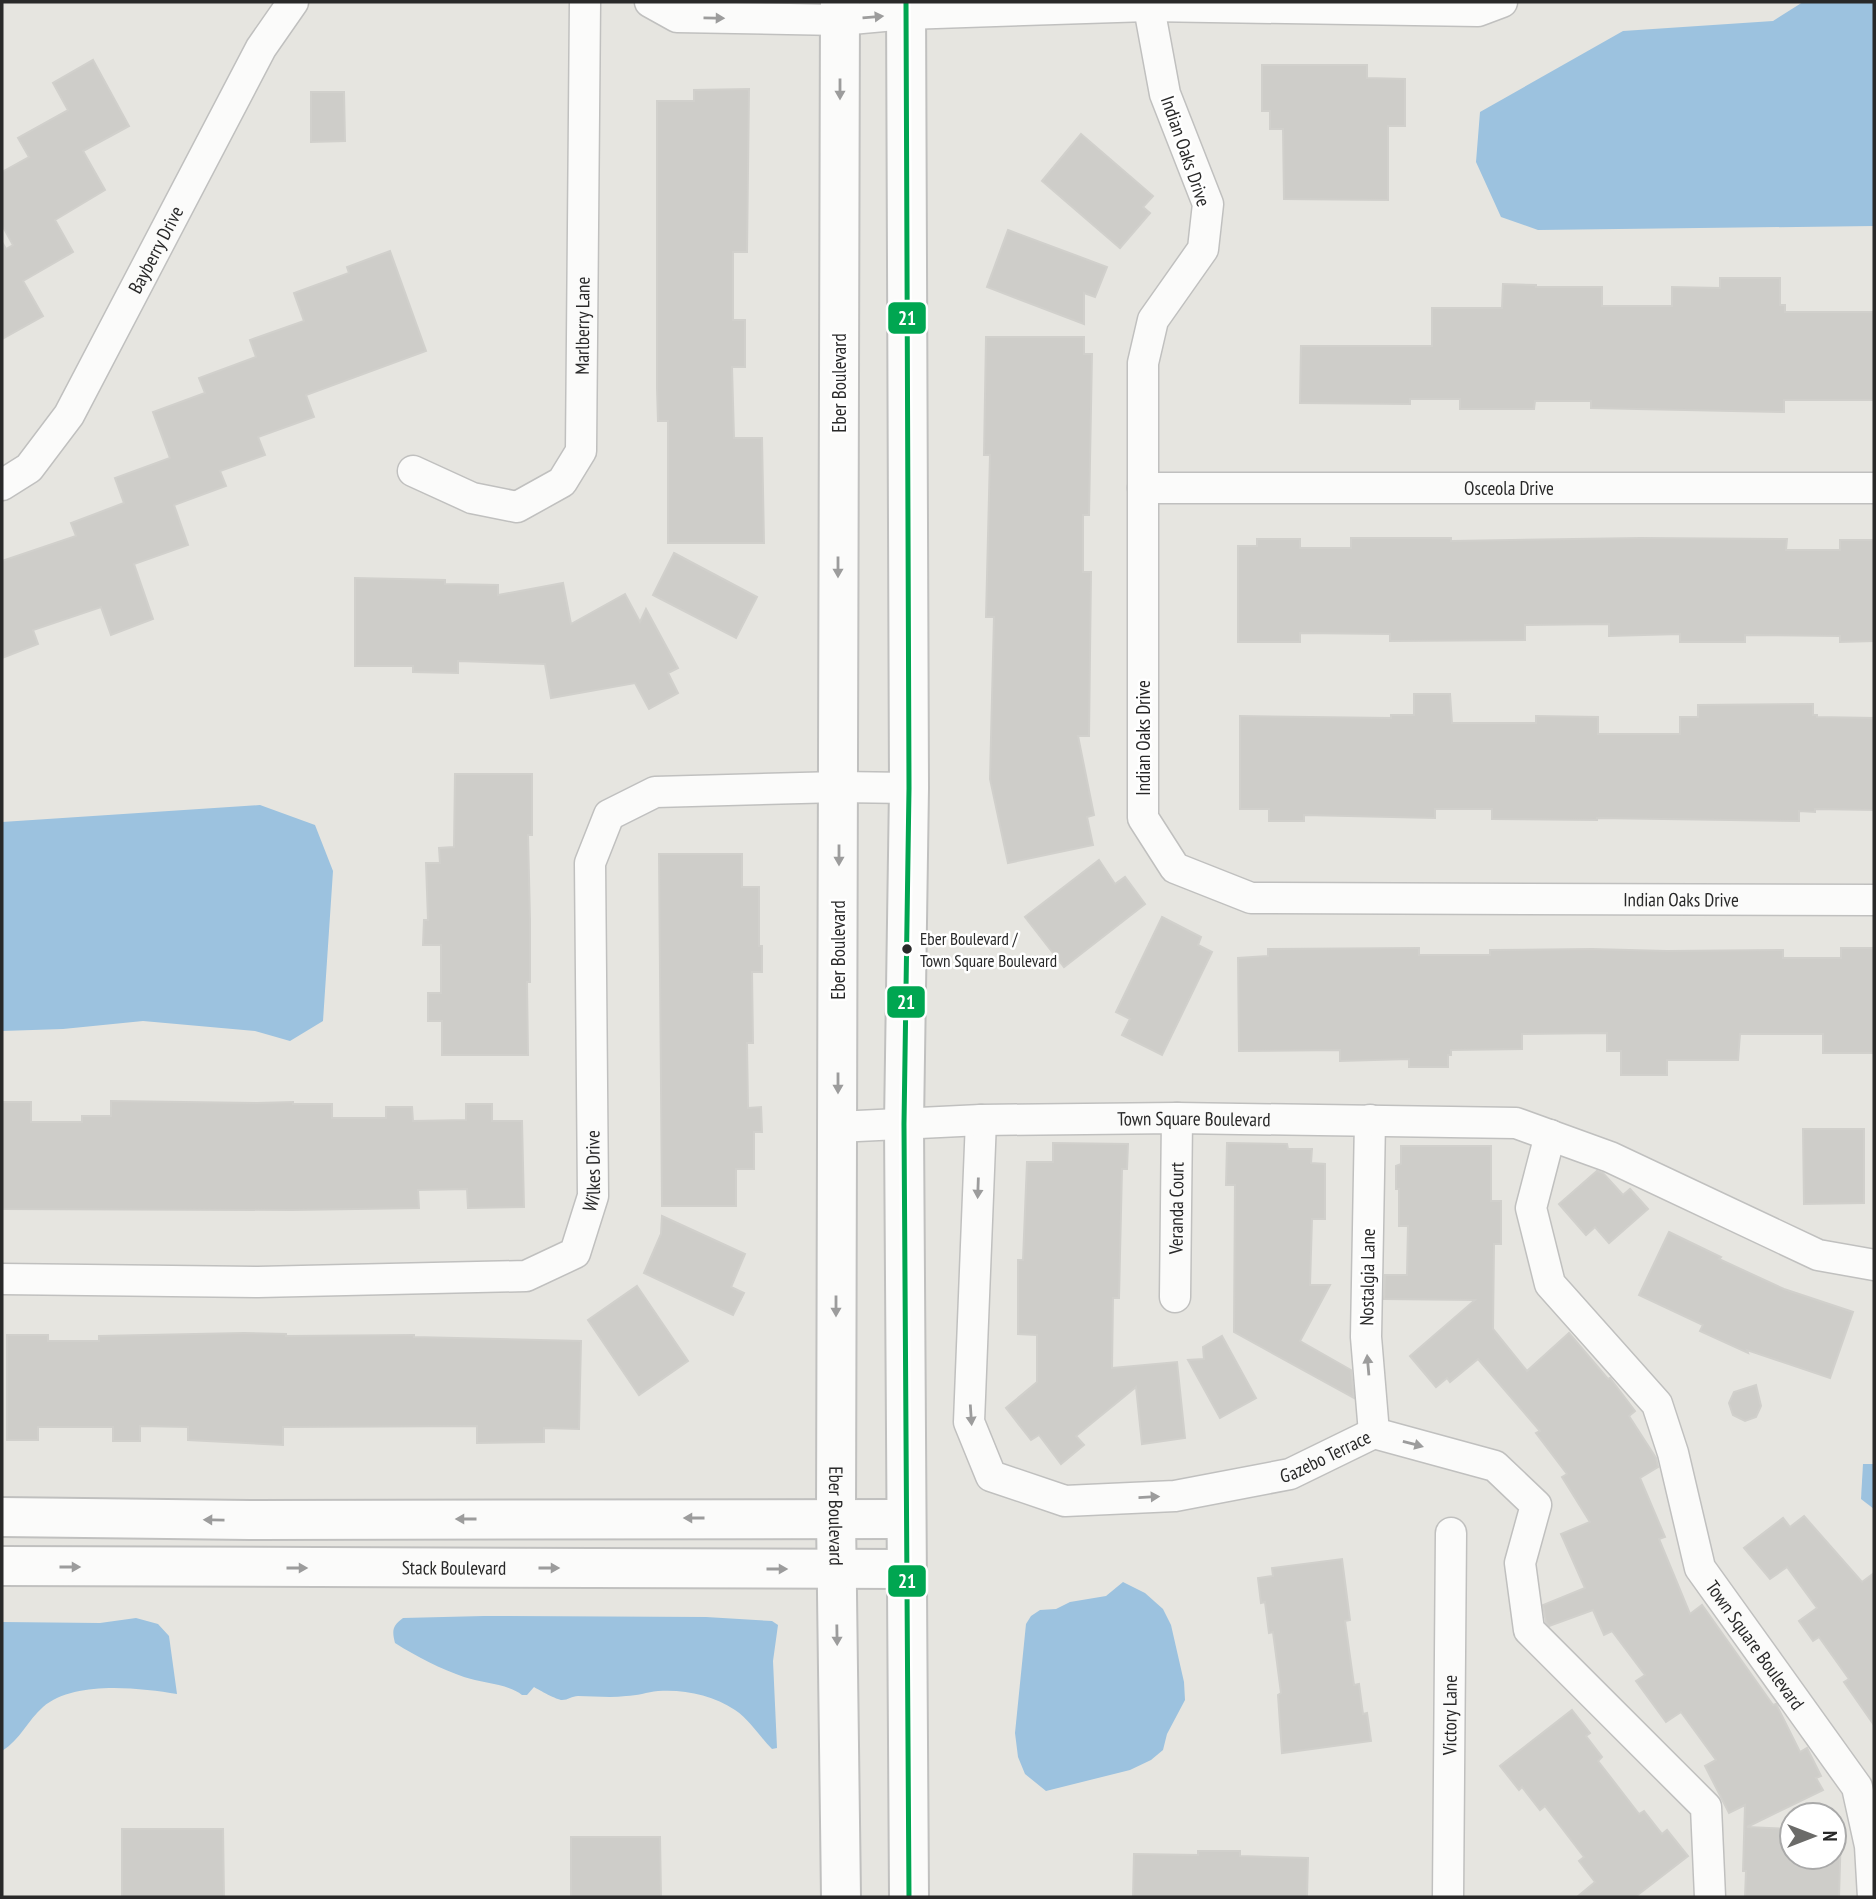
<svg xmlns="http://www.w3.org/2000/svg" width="1876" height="1899" viewBox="0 0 1876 1899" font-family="'PT Sans Narrow',sans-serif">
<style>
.water{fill:#9cc2df}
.building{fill:#cecdc9;stroke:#d1d0cc;stroke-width:2}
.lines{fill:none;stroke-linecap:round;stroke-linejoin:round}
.street-casing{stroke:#c0c0bf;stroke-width:33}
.secondary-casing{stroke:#c0c0bf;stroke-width:42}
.street{stroke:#fbfbfa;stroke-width:30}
.secondary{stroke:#fbfbfa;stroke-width:38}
.bus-1-casing{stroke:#fff;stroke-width:10}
.bus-1{stroke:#00a651;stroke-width:5}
.oneway{fill:#9c9c9c}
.bus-dot{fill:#292929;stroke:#fff;stroke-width:2.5}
.labels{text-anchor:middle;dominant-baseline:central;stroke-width:5;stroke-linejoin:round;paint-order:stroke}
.bus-label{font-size:17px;fill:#292929;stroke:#fff;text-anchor:start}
.street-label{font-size:19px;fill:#292929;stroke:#fff}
.line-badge{stroke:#fff;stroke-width:2.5}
.badge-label{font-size:19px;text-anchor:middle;font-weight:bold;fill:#fff}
</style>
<rect width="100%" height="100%" fill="#e6e5e0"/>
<g class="water">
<path d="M1803,2H1874V226L1538,230L1501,217L1476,162L1480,112L1623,31L1773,21Z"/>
<path d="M260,805L315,825L333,871L323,1021L290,1041L255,1031L143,1021L63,1029L2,1031V822Z"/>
<path d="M1863,1464H1874V1509L1861,1499Z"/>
<path d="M1123,1582L1145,1593L1163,1609L1171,1625L1184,1682L1185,1700L1167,1734L1163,1750L1151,1760L1130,1770L1046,1791L1025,1774L1018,1757L1015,1733L1026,1624L1031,1616L1040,1610L1056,1609L1070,1602L1106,1596Z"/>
<path d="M484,1616L706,1617L772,1621L778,1625L773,1661L777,1748L772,1749C759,1736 750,1720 735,1710C713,1695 684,1689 658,1691C647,1692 637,1696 626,1696C610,1698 594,1696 578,1696C572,1696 568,1700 562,1700C557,1700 539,1690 534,1687L527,1695H522C509,1684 482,1683 464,1677C441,1669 417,1657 395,1643C392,1631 392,1626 403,1618Z"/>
<path d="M136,1618L158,1624L169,1636L177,1694C139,1688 75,1680 43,1707C28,1720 20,1740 2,1751V1622L100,1623Z"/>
</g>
<g class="building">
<path d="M93,60L129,126L83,151L105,190L55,220L73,252L23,281L43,316L2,339V242L6,249L13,245L2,225V172L29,157L18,138L68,110L53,83Z"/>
<path d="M1262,65H1367V78L1405,79V126H1388V200L1284,199L1283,129H1270V111H1262Z"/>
<path d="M749,89L747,252H733V320H745V367H732L734,438H762L764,543H668V421H658L657,388V101H694V90Z"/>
<path d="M311,92H344L345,141L311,142Z"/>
<path d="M1081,134L1153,196L1143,207L1150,213L1120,248L1042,181Z"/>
<path d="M1008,230L1107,267L1095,297L1084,293V324L987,287Z"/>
<path d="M390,251L426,351L306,395L314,417L258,437L265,455L220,471L226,486L174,505L188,545L134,564L153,619L111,635L101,607L33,630L38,644L2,658V561L76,536L71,523L124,503L115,478L170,458L153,412L205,393L199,378L256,357L250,340L304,321L294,293L349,273L347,267Z"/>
<path d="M1720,278H1780V305H1785V312H1874V400H1784V412L1591,408V401H1535L1534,409H1460V399H1410V404L1300,403L1301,346H1432V308H1502L1503,284L1536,285V287H1602V306H1672V287L1720,288Z"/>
<path d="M986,337H1084V354H1092L1089,515H1083V572H1091L1089,736H1078L1094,815L1087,817L1093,845L1008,863L990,779L994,617H986L990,455H984Z"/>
<path d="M1351,538H1451V541L1641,538L1787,539L1786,550H1840V540H1873L1874,641L1840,642V636L1745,635V642H1680V634L1609,636V624L1525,625V640L1390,641V634L1300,633V642H1238V546H1257V539H1300V548H1351Z"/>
<path d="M674,553L757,597L736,638L653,595Z"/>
<path d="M355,578L445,580V584L498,585V595L563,583L571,624L625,594L640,622L646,609L678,668L668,673L678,693L649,709L635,683L551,698L545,664L458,661V673L413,672V666H355Z"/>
<path d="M1414,694H1450L1452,723H1536V716L1598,717V734H1680V717H1698V705L1813,704V715H1817V717L1874,718V810L1815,809V812L1799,811V821L1597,818V820L1492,819V809H1435V818L1304,815V821H1269V809H1240V716L1391,718V715H1414Z"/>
<path d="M455,774H532V835H528L530,920V982H527L528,1055H442V1021H428V993H441V945H423L424,920H428L426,863H440L439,848L454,847Z"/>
<path d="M659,854H742V887H759V946H762V972H752L753,1043H747L748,1108L761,1107L762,1132H754V1169H736V1206H662Z"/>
<path d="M1099,860L1115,884L1125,877L1145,904L1064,967L1025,917Z"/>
<path d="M1162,917L1201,937L1198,945L1212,952L1162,1055L1122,1035L1130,1019L1116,1012Z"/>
<path d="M1419,948V955H1490V950L1592,949L1667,951L1783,950V958H1841V948H1874V1053H1823V1034H1740L1738,1060H1667V1075H1621V1051H1607V1033L1522,1034V1049L1451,1050V1055H1448V1067H1409V1059L1340,1061V1050L1239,1051L1238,958L1268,956V949Z"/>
<path d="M111,1101L257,1103L293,1102V1104H332V1118H386V1107H412L413,1121L466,1120V1104H492V1121H522L524,1207L468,1208L467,1189L418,1190L419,1208L292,1210L2,1209V1102H31V1122H82V1116H111Z"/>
<path d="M1803,1129H1864V1203L1804,1204Z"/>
<path d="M1053,1143L1128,1144L1127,1169H1122L1119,1298H1113L1112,1368L1177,1362L1185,1438L1142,1444L1136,1387L1076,1436L1084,1445L1061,1464L1039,1435L1031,1440L1006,1408L1037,1382V1335L1018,1334V1260H1023L1027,1162H1053Z"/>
<path d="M1227,1143L1287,1144L1288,1149H1312L1311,1163L1325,1164V1219H1312L1310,1285H1330L1300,1341L1351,1370L1354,1398L1234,1332L1235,1185H1226Z"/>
<path d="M1401,1146H1491V1201H1501V1244H1494L1493,1329L1527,1371L1569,1333L1608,1379L1610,1378L1635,1411L1629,1416L1656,1458L1658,1467L1640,1478L1665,1537L1659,1539L1690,1614L1702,1605L1773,1705L1776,1704L1800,1752L1807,1748L1821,1776L1816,1778L1823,1790L1747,1827L1792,1829V1857H1834V1831H1841L1839,1897H1745L1746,1871H1743L1745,1805L1729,1813L1705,1766L1716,1760L1681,1712L1666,1722L1636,1681L1645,1675L1612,1631L1604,1635L1593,1610L1549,1626L1546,1622L1543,1605L1585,1588L1561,1534L1590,1522L1562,1477L1567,1474L1536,1433L1540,1431L1478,1359L1450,1382L1447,1378L1436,1387L1410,1356L1475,1300L1384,1299L1385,1275H1407L1408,1226H1399V1189H1396V1166L1401,1164Z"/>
<path d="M1597,1171L1603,1173L1623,1195L1630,1189L1648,1209L1609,1243L1595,1227L1586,1235L1559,1204Z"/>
<path d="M662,1216L745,1254L731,1287L744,1293L733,1315L644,1273L661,1234Z"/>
<path d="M1669,1232L1721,1257L1719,1259L1784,1289L1853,1312L1830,1378L1747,1350L1748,1353L1700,1331L1703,1325L1639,1295Z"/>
<path d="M637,1286L688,1361L639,1395L588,1320Z"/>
<path d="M244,1333L286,1334V1336L414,1335V1337L581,1341L579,1429L544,1428V1442L477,1443V1426L283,1427V1445L188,1440V1427L140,1426V1441H113V1427H38V1440H7V1335H48V1341H99V1336Z"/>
<path d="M1222,1336L1256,1398L1220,1418L1188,1360L1204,1359L1203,1347Z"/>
<path d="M1756,1385L1761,1406L1756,1417L1745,1421L1733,1415L1729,1403L1734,1392Z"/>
<path d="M1804,1516L1862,1582L1874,1573V1725L1844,1682L1849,1679L1819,1637L1813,1641L1799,1621L1817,1608L1787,1567L1770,1579L1744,1548L1783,1518L1790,1527Z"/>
<path d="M1342,1559L1350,1620L1345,1621L1354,1685L1359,1684L1363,1714L1367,1713L1371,1741L1282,1753L1278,1695L1281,1693L1273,1632L1269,1633L1265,1602L1261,1603L1258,1578L1273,1576L1272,1568Z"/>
<path d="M1572,1710L1590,1733L1586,1736L1602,1757L1598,1761L1639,1814L1644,1811L1662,1834L1667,1830L1688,1856L1635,1897H1577L1595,1882L1579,1861L1584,1857L1545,1806L1540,1810L1522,1787L1519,1790L1500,1766Z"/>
<path d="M122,1829H223L224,1897H122Z"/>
<path d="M571,1837H660L661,1897H571Z"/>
<path d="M1198,1851H1240V1856L1308,1858L1307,1897H1133L1134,1854L1198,1855Z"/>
</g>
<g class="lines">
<defs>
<g id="street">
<path d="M650,2L677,17L840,20L906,14L1148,6L1478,11L1502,2"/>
<path id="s1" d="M1148,2L1165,94L1208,204L1203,249L1153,320L1143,363V818L1175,868L1251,898L1874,900"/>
<path id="s2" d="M413,471L472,498L517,507L562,482L581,451L585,2"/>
<path id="s3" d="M2,485L29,468L69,415L261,48L293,2"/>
<path id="s4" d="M1143,488H1874"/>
<path id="s5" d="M981,1120L969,1422L991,1476L1065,1501L1175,1496L1290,1474L1374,1433L1495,1466L1536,1505L1520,1563L1529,1630L1706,1807L1710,1897"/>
<path d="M1370,1120L1366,1337L1374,1433"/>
<path id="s6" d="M837,1127L981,1120L1177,1118L1516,1123L1610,1157L1818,1255L1874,1265"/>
<path id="s7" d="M1550,1135L1531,1208L1550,1284L1657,1404L1673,1453L1700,1568L1857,1787L1870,1846L1873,1897"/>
<path id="s8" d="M2,1279L258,1282L526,1276L575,1253L593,1196L590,863L609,815L655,792L839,787L909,788"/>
<path id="s9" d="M1175,1297L1177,1118"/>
<path id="s10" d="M1448,1897L1451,1533"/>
</g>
<g id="secondary">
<path id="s11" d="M840,2L836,1518L841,1897"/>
<path d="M906,2L909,788L904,1124L909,1897"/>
<path d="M2,1517L250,1520L905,1519"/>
<path id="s12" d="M2,1566L906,1569"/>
</g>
</defs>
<use href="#street" class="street-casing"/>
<use href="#secondary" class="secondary-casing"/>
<use href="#street" class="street"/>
<use href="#secondary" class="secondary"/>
<defs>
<path id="bus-1" d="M906,2L909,788L904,1124L909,1897"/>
</defs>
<use href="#bus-1" class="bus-1-casing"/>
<use href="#bus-1" class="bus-1"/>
</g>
<defs><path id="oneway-solid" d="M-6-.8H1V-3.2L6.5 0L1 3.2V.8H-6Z" transform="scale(1.75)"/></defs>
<g class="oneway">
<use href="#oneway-solid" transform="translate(873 17) rotate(-5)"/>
<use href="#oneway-solid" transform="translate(714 18) rotate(1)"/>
<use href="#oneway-solid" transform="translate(840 89) rotate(90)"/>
<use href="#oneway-solid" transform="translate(838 567) rotate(90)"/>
<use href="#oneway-solid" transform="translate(839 855) rotate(90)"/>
<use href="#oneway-solid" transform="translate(838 1083) rotate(90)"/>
<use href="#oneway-solid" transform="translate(978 1188) rotate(92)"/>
<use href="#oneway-solid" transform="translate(836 1306) rotate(90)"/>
<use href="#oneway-solid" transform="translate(1368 1365) rotate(-95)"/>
<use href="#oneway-solid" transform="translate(971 1415) rotate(86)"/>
<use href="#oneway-solid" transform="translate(1413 1444) rotate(15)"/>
<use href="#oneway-solid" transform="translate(1149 1497) rotate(-3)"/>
<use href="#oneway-solid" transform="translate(694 1518) rotate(180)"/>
<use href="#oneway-solid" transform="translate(466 1519) rotate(180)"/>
<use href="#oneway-solid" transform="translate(214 1520) rotate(-179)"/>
<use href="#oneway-solid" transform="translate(70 1567)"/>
<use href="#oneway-solid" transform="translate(297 1568)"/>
<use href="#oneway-solid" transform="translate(549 1568)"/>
<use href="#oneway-solid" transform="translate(777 1569)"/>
<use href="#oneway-solid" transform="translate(837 1635) rotate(89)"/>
</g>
<circle class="bus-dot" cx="907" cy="949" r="6"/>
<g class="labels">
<g class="bus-label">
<text x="920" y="939">Eber Boulevard /<tspan x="920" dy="22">Town Square Boulevard</tspan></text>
</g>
<g class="street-label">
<text transform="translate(1186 151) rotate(71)">Indian Oaks Drive</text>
<text stroke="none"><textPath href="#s3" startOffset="285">Bayberry Drive</textPath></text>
<text stroke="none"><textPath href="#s2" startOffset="324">Marlberry Lane</textPath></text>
<text transform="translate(839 383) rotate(-90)">Eber Boulevard</text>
<text stroke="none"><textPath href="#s4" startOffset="366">Osceola Drive</textPath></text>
<text transform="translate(1143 738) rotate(-90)">Indian Oaks Drive</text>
<text stroke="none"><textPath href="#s1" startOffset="1414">Indian Oaks Drive</textPath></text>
<text transform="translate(838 950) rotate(-90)">Eber Boulevard</text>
<text stroke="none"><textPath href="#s6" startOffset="357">Town Square Boulevard</textPath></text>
<text stroke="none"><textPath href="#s8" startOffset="663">Wilkes Drive</textPath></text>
<text stroke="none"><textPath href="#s9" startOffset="89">Veranda Court</textPath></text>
<text transform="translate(1367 1277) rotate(-89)">Nostalgia Lane</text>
<text stroke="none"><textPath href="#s5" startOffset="705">Gazebo Terrace</textPath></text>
<text stroke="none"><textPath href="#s11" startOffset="1514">Eber Boulevard</textPath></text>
<text stroke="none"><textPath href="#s12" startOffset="452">Stack Boulevard</textPath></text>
<text stroke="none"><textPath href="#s7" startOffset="579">Town Square Boulevard</textPath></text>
<text stroke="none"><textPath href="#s10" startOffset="182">Victory Lane</textPath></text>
</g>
</g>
<g class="line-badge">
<rect x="887" y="301" width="40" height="34" rx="7" fill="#00a651"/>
<rect x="886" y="985" width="40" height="34" rx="7" fill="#00a651"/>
<rect x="887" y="1564" width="40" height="34" rx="7" fill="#00a651"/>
</g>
<g class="badge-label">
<text x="907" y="325">21</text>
<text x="906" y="1009">21</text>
<text x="907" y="1588">21</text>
</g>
<rect width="1876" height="1899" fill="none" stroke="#292929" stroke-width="7"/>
<g transform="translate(1813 1836) rotate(90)"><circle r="33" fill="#ffffff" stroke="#a9a9a9" stroke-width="2"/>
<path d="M0-5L12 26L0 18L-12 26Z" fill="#6b6b69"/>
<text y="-10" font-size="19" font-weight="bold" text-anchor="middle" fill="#292929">N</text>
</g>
</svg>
